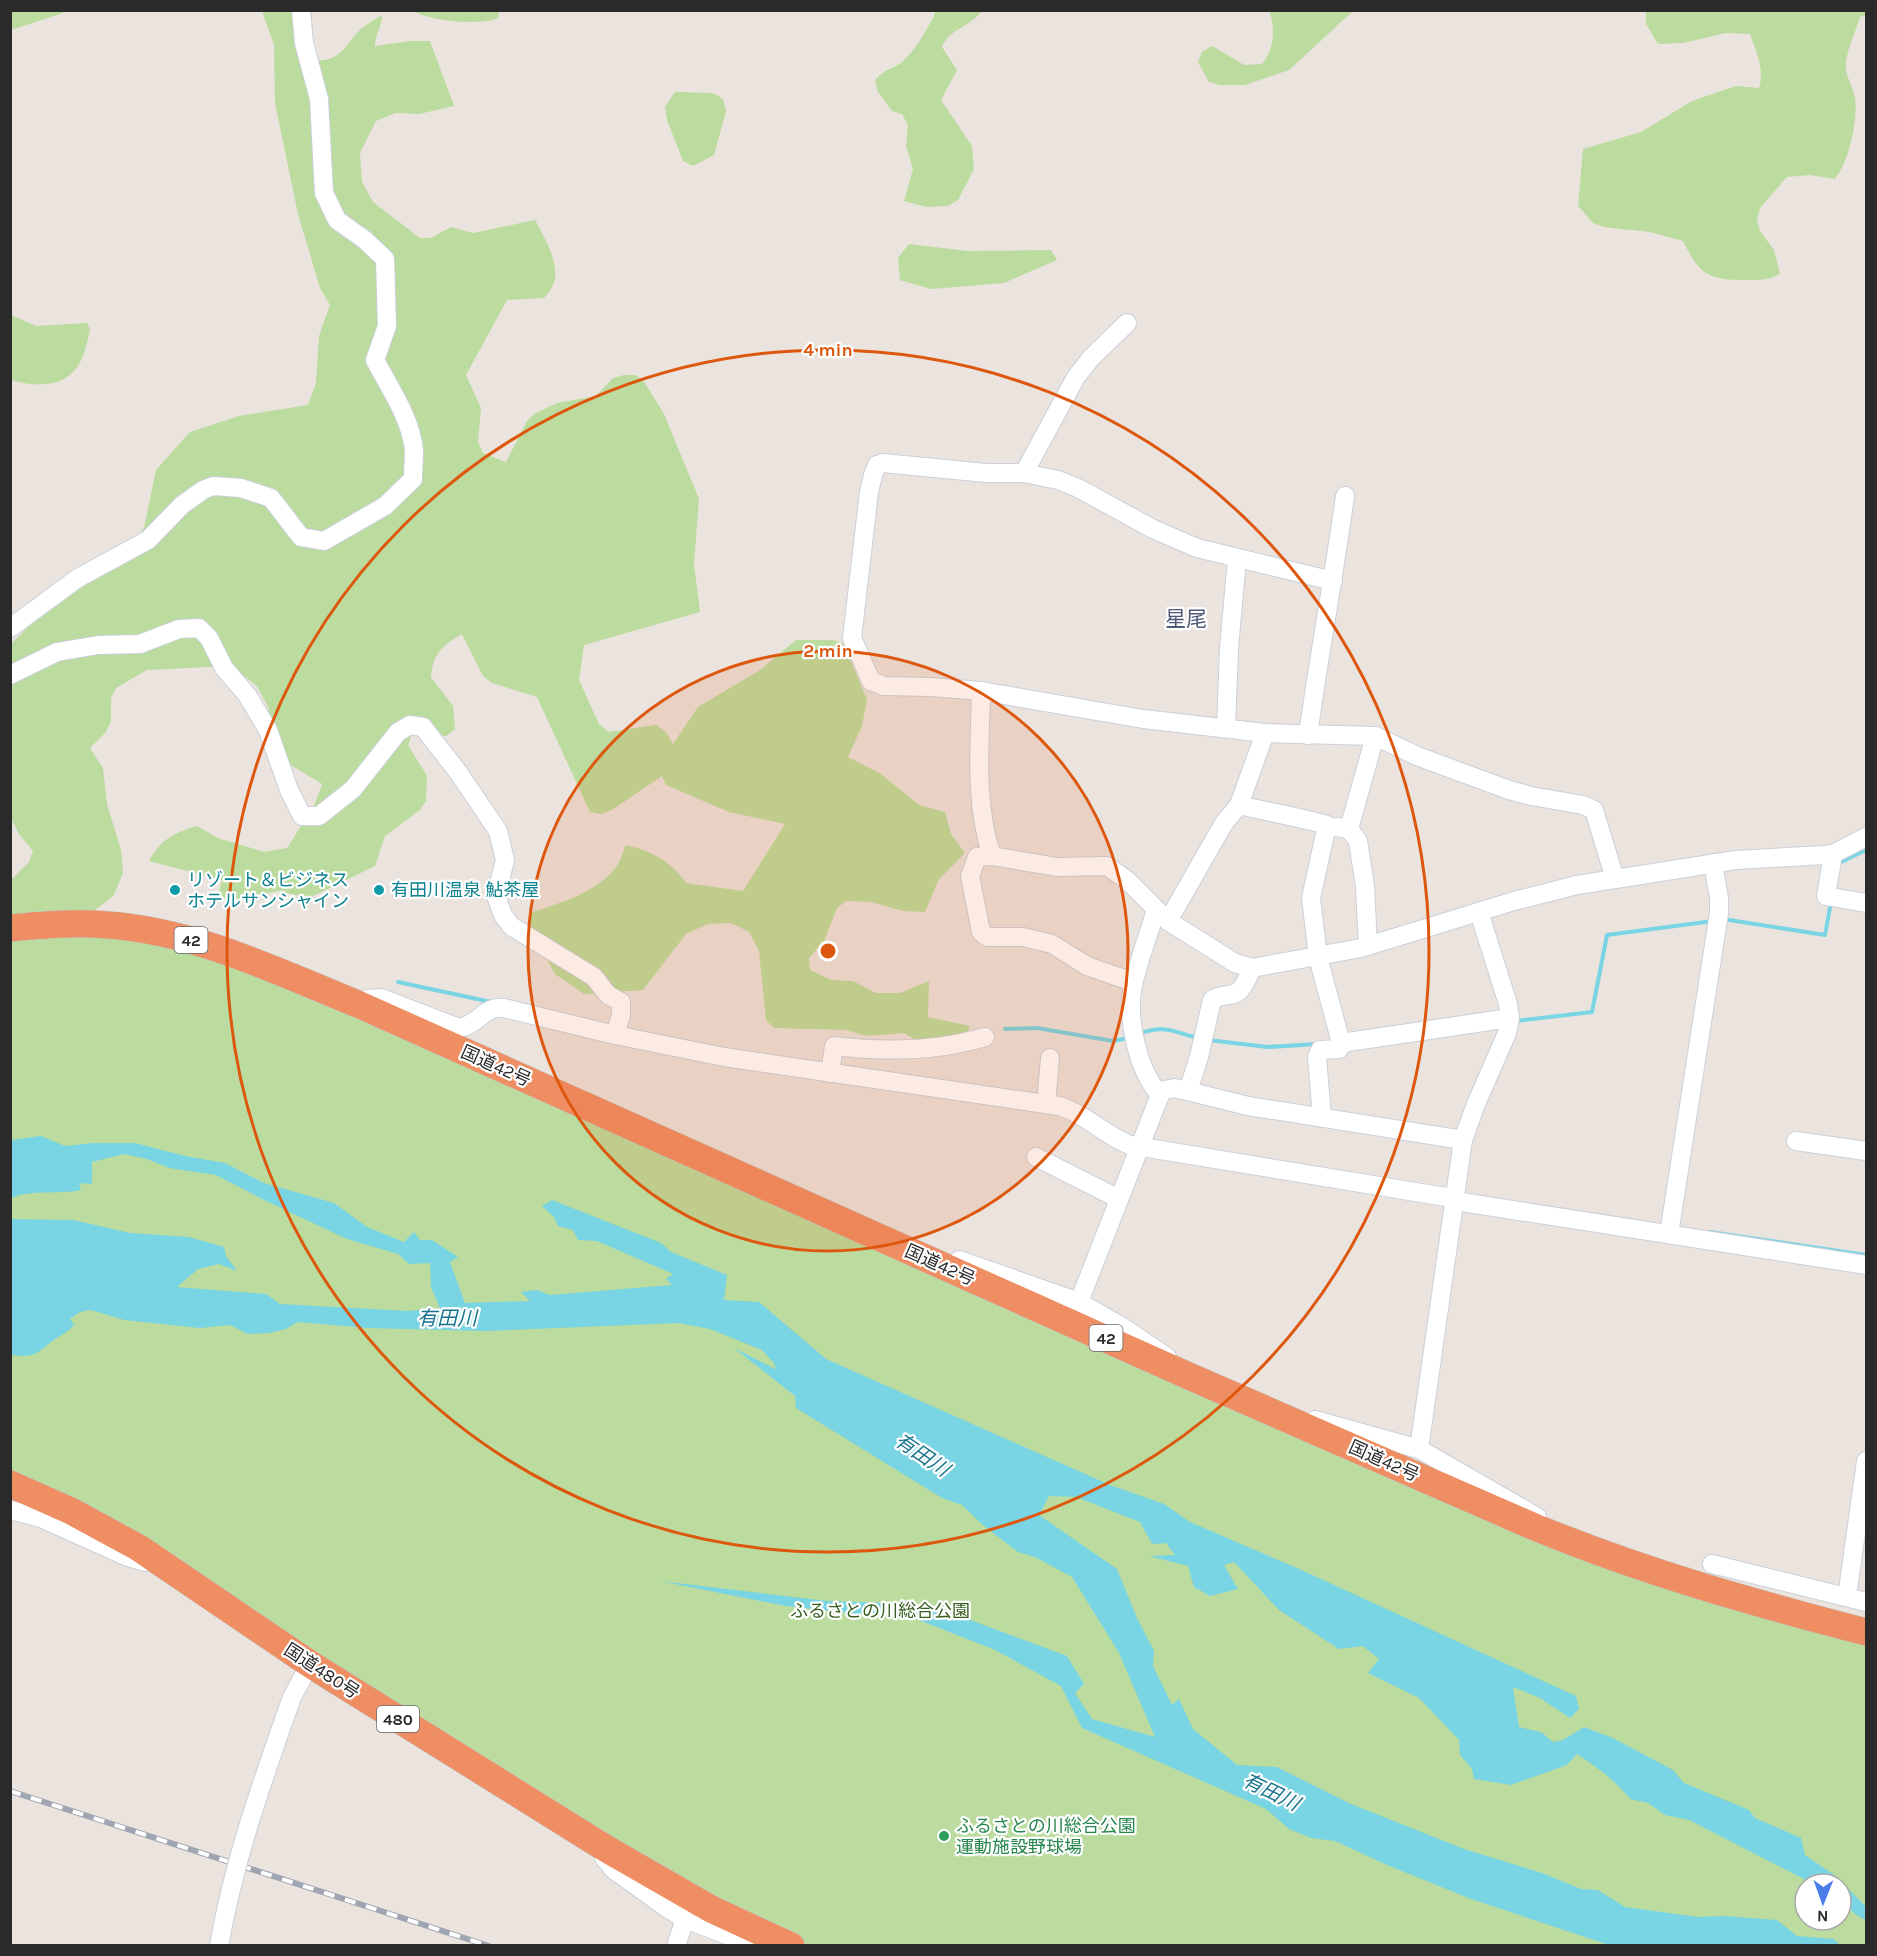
<svg xmlns="http://www.w3.org/2000/svg" width="1877" height="1956" viewBox="0 0 1877 1956" font-family="Karla,'Noto Sans JP',sans-serif">
<style>
.green{fill:#bbdc9e;fill-rule:evenodd}
.water{fill:#79d4e3}
.lines{fill:none;stroke-linecap:round;stroke-linejoin:round}
.stream{stroke:#79d4e3;stroke-width:4}
.minor-casing{stroke:#cbd0da;stroke-width:20}
.highway-casing{stroke:#c3c3c3;stroke-width:28}
.minor{stroke:#fff;stroke-width:18}
.highway{stroke:#ef8e63;stroke-width:27}
.rail-casing{stroke:#a0a5b2;stroke-width:6}
.rail{stroke:#fff;stroke-width:4;stroke-dasharray:11;stroke-linecap:butt}
.minor-bridge-casing{stroke:#cbd0da;stroke-width:20;stroke-linecap:butt}
.minor-bridge{stroke:#fff;stroke-width:18}
.ring{fill:none;stroke:#de570e;stroke-width:3}
.culture-dot{fill:#0f9aa8;stroke:#fff;stroke-width:2}
.leisure-dot{fill:#2e9e5b;stroke:#fff;stroke-width:2}
.labels{text-anchor:middle;dominant-baseline:central;stroke-width:4.5;stroke-linejoin:round;paint-order:stroke}
.shield{fill:#fff;stroke:#6a6a6a;stroke-width:1.5}
.shield-label{font-size:16px;font-weight:bold;fill:#2a2a2a}
.culture-label{font-size:18px;fill:#0d838f;stroke:#fff;text-anchor:start}
.street-label{font-size:18px;fill:#2a2a2a;stroke:#fff}
.park-label{font-size:18px;fill:#366020;stroke:#fff}
.leisure-label{font-size:18px;fill:#27864d;stroke:#fff;text-anchor:start}
.water-label{font-size:20px;font-style:italic;fill:#1a748e;stroke:#fff}
.quarter-label{font-size:21px;fill:#4e5a76;stroke:#fff}
.centre{fill:#de570e;stroke:#fff;stroke-width:3}
.ring-label{font-size:18px;text-anchor:middle;font-weight:bold;fill:#de570e;stroke:#fff;stroke-width:4.5;stroke-linejoin:round;paint-order:stroke}
</style>
<rect width="100%" height="100%" fill="#ebe3dd"/>
<g class="green">
<path d="M1646,10L1866,11V15L1860,17C1856,31 1848,47 1846,62C1844,75 1853,85 1855,98C1858,120 1849,162 1835,179L1810,175L1787,177L1760,208L1757,220L1760,231L1774,250L1780,274C1768,281 1758,280 1744,280C1707,280 1699,273 1683,241L1650,232L1604,227L1593,223L1578,206L1583,149L1641,132L1692,101L1736,86L1759,88C1765,69 1756,52 1750,34L1726,33L1683,43L1658,44L1646,24Z"/>
<path d="M10,11L11,10L63,11V13L11,30Z"/>
<path d="M262,11H311L312,15L309,50L315,60C342,62 344,45 361,29C367,24 375,19 382,15C382,27 375,34 375,46L411,41H430L454,106L419,114L396,113L376,121L360,153L362,182L373,202L420,238H431L451,227L473,233L535,220C543,234 558,261 555,278C554,286 549,292 544,298L507,300L466,375L481,408L478,442L483,453L506,462L527,421L536,413L557,403L596,396L613,378L624,375H636L645,383L664,414L699,499L694,564L700,612L584,645L579,680L599,724L609,732L656,725L666,732L673,744L698,707L760,670L796,640H833L844,644L867,700L862,726L848,757L881,774L919,805L945,812L951,834L965,853L939,879L925,912L903,911L871,902L846,901L837,908L824,941L809,958L810,970L831,980L853,981L876,993H900L929,981L928,1017L970,1026L964,1039H914L904,1033L867,1036L846,1030L774,1028L766,1020L759,951L749,932L731,923L708,924L686,934L643,990L584,994L555,974L528,924L530,913C560,903 597,893 617,866C621,860 623,851 626,845C651,851 671,861 686,883L743,891L785,824L729,812L666,785L662,776L612,810L601,814L590,812L537,697L492,683L483,676L462,634C443,645 433,653 431,677L453,706L455,729L446,736L412,734L408,745L427,776L426,801L420,810L385,836L375,866L309,898L278,891L232,900L218,896L222,880L149,861C161,839 174,833 197,826L218,838L264,852L287,848L314,806L322,784L279,758L268,707L257,686L231,666L147,670L116,688L111,698V721L106,732L90,748L103,768L107,804L121,850L123,873L114,895L95,910L83,914L11,915V880L29,862L33,851L19,834L11,818L10,645L46,609L96,579L123,556L144,528L156,470L190,432L239,416L308,405L316,383L319,336L330,305L320,288L298,214L275,103L274,45Z"/>
<path d="M414,11V10L499,11L498,18C480,26 429,21 414,11Z"/>
<path d="M936,11H982C970,27 950,28 942,47L957,70L941,100L972,146L974,169L958,200L948,206L926,207L904,201L913,169L906,146L908,125L902,114L892,111L878,92L875,81C884,67 895,70 905,59C917,48 930,25 936,11Z"/>
<path d="M1269,11H1353L1289,70L1245,85H1220L1209,82L1198,62L1202,52L1212,46L1244,65L1262,64C1274,50 1276,27 1269,11Z"/>
<path d="M675,92L713,93L723,99L726,111L714,155L693,166L683,161L667,120L665,107Z"/>
<path d="M909,244L968,251L1051,250L1057,260L1004,283L931,289L900,280L898,258Z"/>
<path d="M11,315L36,326L87,323L90,329C87,343 84,361 73,372C58,388 30,386 11,380Z"/>
<path d="M94,933L219,957L1575,1548L1866,1638V1945H809L742,1916L11,1478L10,940ZM1805,1884H1841V1920H1805Z"/>
</g>
<path class="water" d="M41,1136L65,1146L93,1143H135L185,1156L225,1163L264,1183L334,1203L367,1227L404,1242L414,1232L420,1240H432L458,1257L450,1262L465,1303L530,1301L521,1292L537,1290L550,1295L672,1285L666,1279L673,1274L597,1241L578,1240L573,1230L558,1226L554,1217L542,1206L552,1200L661,1243L671,1252L727,1275L724,1300L759,1302L826,1359L1110,1485L1164,1504L1190,1522L1297,1568L1576,1696L1579,1709L1570,1718L1540,1698L1513,1687L1519,1727L1541,1732L1553,1742L1563,1740L1584,1727L1613,1738L1673,1770L1684,1783L1749,1810L1755,1818L1801,1838L1805,1855L1837,1877L1866,1907V1920C1850,1913 1841,1902 1841,1884H1811L1802,1878L1689,1820L1665,1815L1648,1803L1630,1799C1615,1780 1597,1767 1577,1754L1567,1765L1511,1785L1474,1779L1472,1769L1460,1755L1459,1740L1419,1698L1368,1673L1379,1659L1363,1646L1339,1649L1279,1610L1234,1562L1224,1565L1238,1589L1210,1596L1194,1587L1188,1566L1149,1556L1175,1555L1166,1543L1152,1544L1140,1522L1076,1497L1049,1496L1039,1515L1117,1569L1137,1618L1154,1651L1153,1666L1172,1705L1179,1699L1193,1729L1237,1765L1277,1767L1351,1804L1464,1849L1542,1873L1581,1889L1598,1890L1625,1907L1698,1917L1724,1916L1777,1920L1797,1936L1834,1939L1840,1945H1609L1471,1899L1387,1865L1335,1841L1311,1838L1289,1829L1266,1809L1082,1728L1061,1686L995,1650L901,1613L867,1615L786,1606L660,1581L827,1601L896,1603L936,1610L965,1618L1067,1656L1084,1684L1075,1693L1092,1719L1155,1737L1119,1653L1072,1577L1035,1557L1018,1552L984,1526L962,1505L942,1498L796,1408L795,1396L734,1348L777,1370L773,1362L762,1350L710,1329L678,1323L487,1331L367,1328L298,1322L286,1329L269,1333L248,1334L230,1325L200,1328L124,1320L91,1310L80,1312L70,1319L74,1325C68,1332 63,1334 55,1339C36,1353 37,1358 11,1355V1219L73,1220L130,1233L189,1237L224,1247L226,1256L237,1271L219,1264L198,1269L177,1287L266,1294L280,1304L408,1311L440,1308L431,1287L430,1263L409,1264L398,1254L347,1239L262,1199L216,1175L169,1168L147,1159L124,1154L92,1162V1184L79,1183L81,1190C58,1195 32,1189 11,1198V1140Z"/>
<g class="lines">
<g class="stream">
<path d="M1839,863L1866,850"/>
<path d="M1723,919L1825,935L1831,902"/>
<path d="M398,982L491,1002"/>
<path d="M1515,1021L1592,1012L1607,935L1713,921"/>
<path d="M1005,1029L1037,1028L1113,1041L1129,1038"/>
<path d="M1139,1034C1163,1024 1174,1032 1198,1038"/>
<path d="M1208,1040L1268,1047L1317,1044"/>
<path d="M1710,1232L1866,1255"/>
</g>
<defs>
<g id="minor">
<path d="M1024,473L1076,377L1091,358L1127,323"/>
<path d="M1333,581L1197,548L1153,529L1078,488L1058,480L1024,473H986L883,463L877,465L873,475L869,492L852,638L871,681L884,686L930,687L981,691L1143,719L1265,733L1375,736L1417,756L1509,790L1531,796L1583,805L1594,810L1615,879"/>
<path d="M10,628L78,578L148,540L182,505L203,490L213,486L241,488L271,498L301,537L324,541L385,506L413,479C413,470 414,460 414,451C411,418 390,389 375,360L387,326L385,259L365,240L337,220L324,193L319,99L304,43L301,10"/>
<path d="M10,675L57,652L98,645L140,644L179,629L199,628L209,638L224,668L247,695L268,730L289,790L302,816H319L353,789L398,732L410,725L423,727L458,772L498,831L505,860L496,896L503,915L511,926L594,977L608,995L621,1002V1015L615,1035"/>
<path d="M981,691C980,746 974,804 992,856"/>
<path d="M1226,728L1229,648L1237,559"/>
<path d="M1265,733L1239,805C1268,812 1298,817 1327,825L1311,898L1318,957L1341,1043"/>
<path d="M1308,735C1319,655 1334,576 1345,496"/>
<path d="M1337,827L1349,829L1375,736"/>
<path d="M1349,829L1358,841L1365,886L1368,946"/>
<path d="M1833,854L1826,896L1866,903"/>
<path d="M1156,910C1149,933 1140,957 1134,981C1125,1015 1137,1069 1160,1095"/>
<path d="M1168,921L1224,823L1239,805"/>
<path d="M1133,982L1087,966L1052,944L1023,937H987L981,932L970,876L977,857L992,856L1057,867L1107,866L1128,881L1168,921L1235,963L1252,968"/>
<path d="M360,1005L368,999L381,998L459,1028C478,1025 485,1005 504,1008L615,1035L724,1057L1059,1106C1086,1114 1104,1135 1130,1145L1446,1197L1455,1201L1866,1265"/>
<path d="M830,1073L834,1046C884,1052 938,1051 985,1037"/>
<path d="M1188,1091L1199,1057L1212,1000C1220,993 1233,998 1240,990C1245,985 1249,975 1252,968L1361,948L1514,901L1577,885L1736,860L1824,855L1833,854L1866,837"/>
<path d="M1046,1104L1050,1058"/>
<path d="M1322,1118L1317,1057L1320,1050L1339,1049L1341,1043L1510,1018"/>
<path d="M1796,1141L1866,1151"/>
<path d="M1036,1157L1119,1199"/>
<path d="M1669,1234L1719,913V898L1713,863"/>
<path d="M959,1260L1079,1302L1121,1326L1167,1357"/>
<path d="M1079,1302L1160,1095L1164,1090L1175,1088L1248,1106L1463,1140"/>
<path d="M1307,1425L1315,1420L1419,1449L1537,1517"/>
<path d="M1419,1449L1463,1140L1476,1104L1507,1033L1510,1018L1508,1004L1479,912"/>
<path d="M10,1510L41,1518L128,1557L146,1562"/>
<path d="M1712,1564L1866,1602"/>
<path d="M1847,1597L1866,1461"/>
<path d="M292,1697L310,1664"/>
<path d="M605,1848L604,1858L614,1870L667,1908L685,1919L756,1946"/>
<path d="M676,1946L685,1919"/>
</g>
<g id="highway">
<path d="M10,928C42,925 75,922 107,925C196,931 278,972 360,1005L1191,1377L1537,1528C1644,1572 1754,1603 1866,1632"/>
<path d="M10,1484L71,1511L139,1548L310,1664L605,1848L711,1909L791,1946"/>
</g>
</defs>
<use href="#minor" class="minor-casing"/>
<use href="#highway" class="highway-casing"/>
<use href="#minor" class="minor"/>
<use href="#highway" class="highway"/>
<defs>
<path id="rail" d="M10,1791L489,1946"/>
</defs>
<use href="#rail" class="rail-casing"/>
<use href="#rail" class="rail"/>
<defs>
<path id="minor-bridge" d="M219,1946C234,1860 263,1779 292,1697"/>
</defs>
<use href="#minor-bridge" class="minor-bridge-casing"/>
<use href="#minor-bridge" class="minor-bridge"/>
</g>
<circle cx="828" cy="951" r="300" fill="#de570e" fill-opacity=".12"/>
<g class="ring">
<circle cx="828" cy="951" r="300"/>
<circle cx="828" cy="951" r="601"/>
</g>
<g class="culture-dot">
<circle cx="175" cy="890" r="6"/>
<circle cx="379" cy="890" r="6"/>
</g>
<circle class="leisure-dot" cx="944" cy="1836" r="6"/>
<g class="labels">
<g class="shield">
<rect x="174.5" y="927" width="33" height="26" rx="4.5"/>
<rect x="1089.5" y="1325" width="33" height="26" rx="4.5"/>
<rect x="377" y="1706" width="42" height="26" rx="4.5"/>
</g>
<g class="shield-label">
<text x="191" y="940">42</text>
<text x="1106" y="1338">42</text>
<text x="398" y="1719">480</text>
</g>
<g class="culture-label">
<text x="187" y="880">リゾート＆ビジネス<tspan x="187" dy="21">ホテルサンシャイン</tspan></text>
<text x="391" y="890">有田川温泉 鮎茶屋</text>
</g>
<g class="street-label">
<text transform="translate(496 1066) rotate(24)">国道42号</text>
<text transform="translate(940 1265) rotate(24)">国道42号</text>
<text transform="translate(1384 1461) rotate(24)">国道42号</text>
<text transform="translate(322 1671) rotate(33)">国道480号</text>
</g>
<g class="park-label">
<text x="880" y="1611">ふるさとの川総合公園</text>
</g>
<g class="leisure-label">
<text x="956" y="1826">ふるさとの川総合公園<tspan x="956" dy="21">運動施設野球場</tspan></text>
</g>
<g class="water-label">
<text x="447" y="1318">有田川</text>
<text transform="translate(922 1455) rotate(34)">有田川</text>
<text transform="translate(1271 1792) rotate(26)">有田川</text>
</g>
<g class="quarter-label">
<text x="1186" y="619">星尾</text>
</g>
</g>
<circle cx="828" cy="951" r="9" class="centre"/>
<g class="ring-label">
<text x="828" y="356">4 min</text>
<text x="828" y="657">2 min</text>
</g>
<rect width="1877" height="1956" fill="none" stroke="#2a2a2a" stroke-width="24"/>
<g transform="translate(1823 1902) rotate(181)"><circle r="28" fill="#ffffff" stroke="#aaaaaa" stroke-width="1.5"/>
<path d="M0-4.5L10 22L0 15L-10 22Z" fill="#4b7de9"/>
<text y="-9" font-size="16" font-weight="bold" text-anchor="middle" fill="#2a2a2a">N</text>
</g>
</svg>
